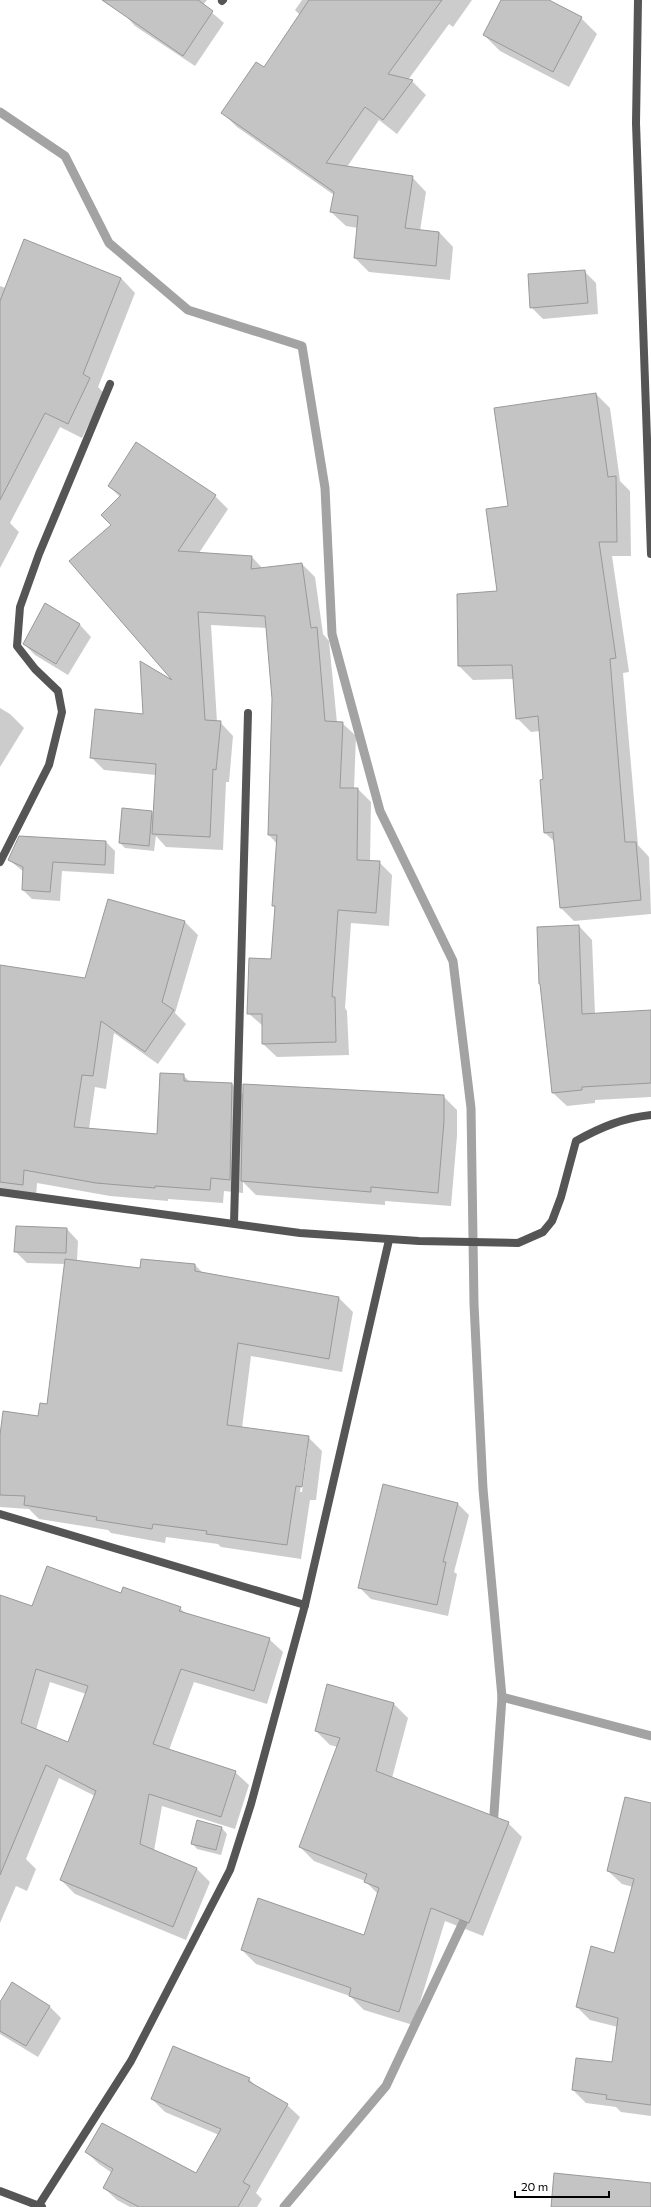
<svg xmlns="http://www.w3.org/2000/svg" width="651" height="2207" viewBox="0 0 651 2207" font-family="Commissioner,sans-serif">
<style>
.shadow{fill:#0003;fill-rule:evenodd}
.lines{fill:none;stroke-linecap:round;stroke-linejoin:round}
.stream{stroke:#a3a3a3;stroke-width:9}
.building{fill:#c4c4c4;stroke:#999;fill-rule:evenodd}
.street{stroke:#555;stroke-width:8}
</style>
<rect width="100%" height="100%" fill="#fff"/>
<g class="shadow">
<path d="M134,0H207L203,5L224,23L195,66L135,26L124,14Z"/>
<path d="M302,0H472L453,27L449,24L408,80L412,81L426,95L397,134L379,120L347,167L412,177L426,192L420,231L439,232L453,247L450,280L369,272L355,258L358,228L346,226L331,212L334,195L237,127L223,113L265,69L300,15L295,10Z"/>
<path d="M502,0H547L581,18L597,34L569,87L500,51L484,35Z"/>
<path d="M584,271L596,283L598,314L543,319L531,307Z"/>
<path d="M121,278L135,293L98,387L104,393L82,438L60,427L10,523L19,532L0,568V286L6,288Z"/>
<path d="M596,394L610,408L620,481L630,491L631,556H612L629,672L623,673L638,845L649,857L651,914L574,921L560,907L555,842L545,833V780L540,731L531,732L517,718L514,679L473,680L459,666L498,592L509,507Z"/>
<path d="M109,486L215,496L228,509L199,553L252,557L263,569L302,564L315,577L323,634L329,641L337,723H342L356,736L354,789H358L371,802L370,862H379L392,875L389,926L351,923L345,1008L347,1011L349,1055L277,1057L263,1044V1026L248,1013L272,960L275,908L273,905L277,844L269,835L273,699L267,628L211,625L217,722H220L233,736L229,782H226L223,850L166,847L156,836L154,851L125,848L120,843L152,812L154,815L156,775L104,770L91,757L144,715L176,684L113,525L120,497Z"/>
<path d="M45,605L80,625L91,637L68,675L35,655L24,644Z"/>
<path d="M0,708L10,714L24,728L0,767Z"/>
<path d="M106,842L115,851L114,874L62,871L60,901L32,899L23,890L24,872L9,860Z"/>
<path d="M109,900L185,922L198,935L175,1013L186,1024L158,1064L114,1033L106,1089L95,1087L89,1129L158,1135L183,1075L190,1082L232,1084L244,1096H443L457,1110V1136L451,1206L385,1201V1205L256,1195L243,1182V1193L224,1191L223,1203L168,1199V1201L110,1196L37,1183L36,1198L0,1193V966L85,979Z"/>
<path d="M579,926L592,940L595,1014L651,1011V1097L595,1100V1103L567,1106L553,1093Z"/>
<path d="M67,1229L78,1241L77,1261L141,1269L195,1265L204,1274L339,1298L353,1312L342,1372L251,1356L242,1428L308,1437L322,1451L316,1500H310L301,1559L221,1547L218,1544L166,1537L165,1543L111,1533L108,1530L39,1519L29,1509L0,1507V1444L21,1450L47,1405L65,1264L27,1263L15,1251ZM306,1447H308L302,1492H300Z"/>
<path d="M384,1485L458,1504L469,1515L454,1572L457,1574L448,1616L371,1599L360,1588Z"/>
<path d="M121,1594L180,1608L186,1614L269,1639L283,1652L267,1704L194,1682L169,1750L235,1772L249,1785L235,1829L162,1806L154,1851L196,1868L210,1882L186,1940L75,1894L61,1880L95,1796L59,1778L26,1859L36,1869L27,1891L16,1886L0,1923V1596L32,1608ZM50,1682L86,1694L69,1744L36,1730Z"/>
<path d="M394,1704L408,1718L392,1778L508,1823L522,1837L483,1936L445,1921L413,2025L364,2010L350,1996L256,1964L242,1950L364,1936L378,1894L365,1881L314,1861L300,1847L338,1747L330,1745L316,1731Z"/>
<path d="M651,1805V2116L621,2112L616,2107L586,2103L573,2090L613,2063L618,2027L590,2020L577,2007L615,1954L633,1887L622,1884L608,1871Z"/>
<path d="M222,1828L227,1834L221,1855L197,1849L192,1843Z"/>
<path d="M12,1984L50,2007L61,2018L38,2057L0,2034V2004Z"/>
<path d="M249,2079L258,2088L287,2105L300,2117L256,2193L262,2199L257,2207H130L117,2200L104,2188L112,2173L99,2164L86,2152L196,2174L219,2135L165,2112L152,2099Z"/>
</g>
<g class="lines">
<g class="stream">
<path d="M0,112L65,156L109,243L188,310L302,346L325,488L332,634L380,811L453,961L471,1108L474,1304L483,1489L502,1697L493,1828"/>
<path d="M502,1697L651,1736"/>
<path d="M284,2207L386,2086L469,1910"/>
</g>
</g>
<g class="building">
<path d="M102,0H198L213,11L183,56Z"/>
<path d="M309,0H442L388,74L413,80L383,120L365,107L326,163L413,176L405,228L439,232L436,266L354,258L358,216L330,212L334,192L221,113L256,62L264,67Z"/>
<path d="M501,0H549L582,17L553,72L483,35Z"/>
<path d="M24,239L121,278L83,374L90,378L68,424L45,413L0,500V301Z"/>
<path d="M585,270L588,303L530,308L528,274Z"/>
<path d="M596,393L608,477L616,476L617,542H599L616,658L610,659L625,842H636L641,900L560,908L553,832L544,833L540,780L543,779L538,716L516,719L512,665L458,666L457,594L497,591L486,509L508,506L494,408Z"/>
<path d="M136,442L216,495L178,551L252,556L251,569L302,563L311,628L317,627L325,721L343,722L340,788H358L357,860L380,861L376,913L338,910L332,997H335L336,1042L262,1044V1014H247L249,958L271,959L275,906H272L277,835H268L272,699L265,616L198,612L205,720L221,721L216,770L213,769L210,837L152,834L156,764L90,758L95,709L143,714L140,661L172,680L69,561L111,525L101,515L121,495L108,486Z"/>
<path d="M45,603L80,624L56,664L23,644Z"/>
<path d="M122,808L152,811L149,846L119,843Z"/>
<path d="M19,836L106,841L105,865L53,862L50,892L22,890L23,867L8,860Z"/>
<path d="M108,899L185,921L162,1002L174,1010L145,1052L101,1021L93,1076L82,1075L74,1127L157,1134L160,1073L184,1074V1081L232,1083L230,1180L211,1178L210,1190L155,1186V1188L96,1183L24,1170L23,1185L0,1182V965L85,978Z"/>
<path d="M579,925L582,1014L651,1010V1083L582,1087V1090L552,1093L540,984H539L537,927Z"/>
<path d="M243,1084L444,1095V1121L438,1193L371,1187V1192L241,1181Z"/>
<path d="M16,1226L67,1228L66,1253L14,1252Z"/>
<path d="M65,1259L140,1268L141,1259L195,1264V1271L339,1297L329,1359L238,1343L227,1425L309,1436L302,1487L296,1486L287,1545L206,1534L207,1531L153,1524L152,1529L96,1520L97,1517L24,1505L25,1496L0,1495V1435L3,1411L38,1416L40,1403L47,1404Z"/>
<path d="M383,1484L458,1503L443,1562H446L437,1605L358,1588Z"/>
<path d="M47,1566L121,1593L123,1587L181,1607L179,1611L270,1638L254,1691L181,1669L153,1744L236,1771L221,1817L149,1794L140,1844L197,1868L173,1927L60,1880L96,1791L46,1765L0,1875V1595L32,1606ZM36,1669L88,1686L68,1742L21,1723Z"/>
<path d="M327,1684L394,1703L376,1771L509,1822L469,1923L431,1908L399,2012L349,1996L351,1988L241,1950L258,1898L364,1935L379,1888L364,1882L367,1874L299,1847L340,1738L315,1731Z"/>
<path d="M625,1797L651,1803V2105L606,2099L607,2095L572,2090L576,2058L612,2062L618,2018L576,2007L591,1946L614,1953L634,1879L607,1871Z"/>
<path d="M197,1820L222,1827L216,1850L191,1844Z"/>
<path d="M12,1982L50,2006L26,2046L0,2031V2002Z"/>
<path d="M173,2046L250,2078L248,2081L288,2104L243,2182L250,2186L238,2207H139L103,2188L113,2169L85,2152L102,2123L196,2173L221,2129L151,2099Z"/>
<path d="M554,2173L651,2183V2207H551Z"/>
</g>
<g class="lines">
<g class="street">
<path d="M638,0L636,123L651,554"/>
<path d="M222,1L223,0"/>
<path d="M0,862L49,765L62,712L58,691L35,669L17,646L20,607L39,554L110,384"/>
<path d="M0,1192L300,1233L419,1241L518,1243L543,1232L552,1221L561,1197L576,1141C601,1127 623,1118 651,1115"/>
<path d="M234,1223L248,713"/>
<path d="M0,1514L305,1605"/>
<path d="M0,2191L42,2207"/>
<path d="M39,2205L131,2061L230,1870L251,1804L305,1605L389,1240"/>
</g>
</g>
<path d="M515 2191v6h94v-6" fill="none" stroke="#000000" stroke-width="2"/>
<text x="521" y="2191" font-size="12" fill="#000000" stroke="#ffffff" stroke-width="3" paint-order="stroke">20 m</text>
</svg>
